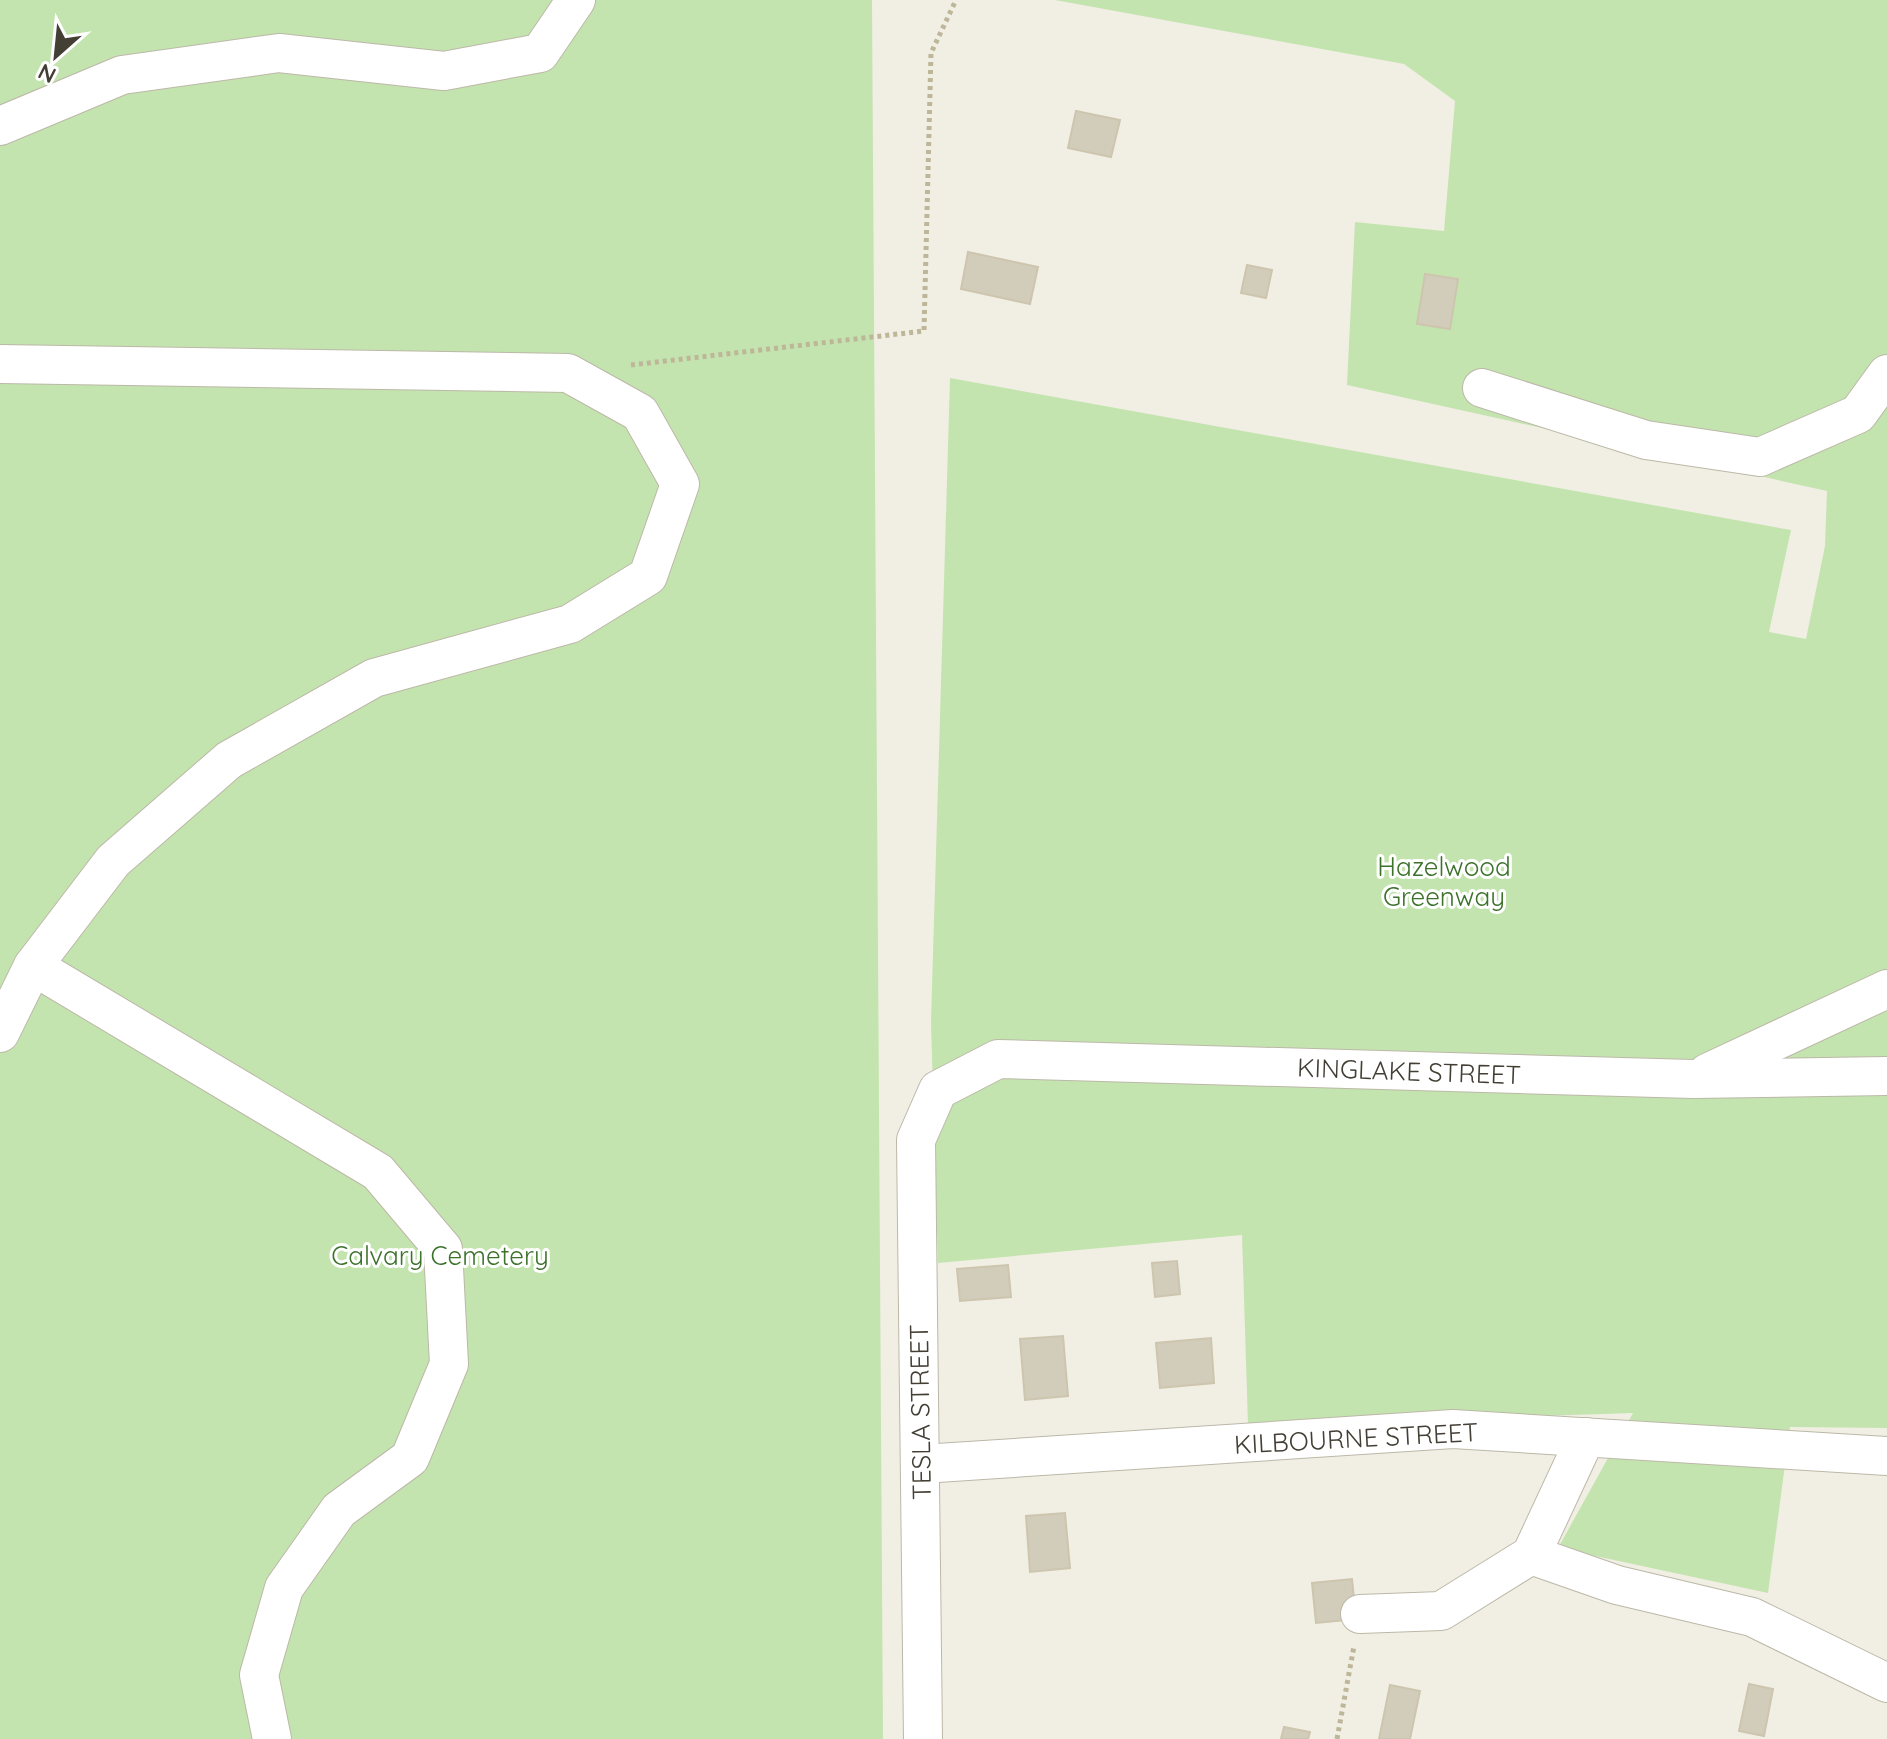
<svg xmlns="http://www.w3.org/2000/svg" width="1887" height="1739" viewBox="0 0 1887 1739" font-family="Quicksand,sans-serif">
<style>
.green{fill:#c4e4af}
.building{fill:#d2ccba;stroke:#cdc5ae;stroke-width:2}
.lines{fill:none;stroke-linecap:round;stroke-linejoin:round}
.minor-casing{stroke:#bcb8a8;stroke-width:40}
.path{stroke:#bdb699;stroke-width:5;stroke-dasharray:4 4;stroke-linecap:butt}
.minor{stroke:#fff;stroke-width:38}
.labels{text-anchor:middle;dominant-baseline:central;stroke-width:6;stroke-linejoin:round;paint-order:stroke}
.park-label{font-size:26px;fill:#3c722b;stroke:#fff}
.street-label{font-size:26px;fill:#433f35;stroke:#fff}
</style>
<rect width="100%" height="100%" fill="#f1efe4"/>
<g class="green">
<path d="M0,0H872L883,1739H0Z"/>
<path d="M1055,0H1887V1428L1790,1427L1768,1593L1558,1548L1633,1413L1248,1425L1242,1235L938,1263L931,1022L950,378L1791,530L1769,632L1806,639L1825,546L1827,491L1347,385L1355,222L1444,231L1455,101L1404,64Z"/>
</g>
<g class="building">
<path d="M1076,111L1120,120L1111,157L1068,148Z"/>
<path d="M968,252L1038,267L1030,304L961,289Z"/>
<path d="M1247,265L1272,270L1266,298L1241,293Z"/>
<path d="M1425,274L1458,279L1450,329L1417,324Z"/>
<path d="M1177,1261L1180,1294L1155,1297L1152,1263Z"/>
<path d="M1008,1265L1011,1297L960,1301L957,1269Z"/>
<path d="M1063,1336L1068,1396L1025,1400L1020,1339Z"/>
<path d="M1211,1338L1214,1383L1160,1388L1156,1343Z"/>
<path d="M1065,1513L1070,1568L1030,1572L1026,1516Z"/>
<path d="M1352,1579L1356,1619L1316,1623L1312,1583Z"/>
<path d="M1749,1684L1773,1689L1764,1736L1739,1731Z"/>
<path d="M1390,1685L1420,1691L1410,1739H1379Z"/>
<path d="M1284,1727L1310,1732L1308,1739H1281Z"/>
</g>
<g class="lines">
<defs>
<g id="minor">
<path d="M0,126L122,75L279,53L444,71L540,53L576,0"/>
<path d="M0,364L568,373L640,413L680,484L648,576L570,624L374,678L229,760L113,861L33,966L378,1172L443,1249L449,1364L410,1458L339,1510L284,1588L259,1675L272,1739"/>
<path d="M1482,388L1646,440L1760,457L1858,414L1887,374"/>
<path d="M0,1033L33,966"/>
<path d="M1707,1073L1887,989"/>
<path d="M922,1464L1453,1429L1887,1456"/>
<path d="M1531,1555L1617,1585L1752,1617L1887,1683"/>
<path d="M1360,1614L1441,1611L1531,1555L1586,1437"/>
<path d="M923,1739L916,1140L938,1090L998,1059L1693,1079L1887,1076"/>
</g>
</defs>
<use href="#minor" class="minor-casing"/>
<g class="path">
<path d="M631,365L924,331L931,53L956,0"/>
<path d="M1337,1739L1354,1646"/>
</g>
<use href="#minor" class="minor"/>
</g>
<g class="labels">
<g class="park-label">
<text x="1444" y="866">Hazelwood<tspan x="1444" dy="30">Greenway</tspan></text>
<text x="440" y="1255">Calvary Cemetery</text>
</g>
<g class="street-label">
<text transform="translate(1409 1071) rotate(2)">KINGLAKE STREET</text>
<text transform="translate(920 1412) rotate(-91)">TESLA STREET</text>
<text transform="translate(1356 1438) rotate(-3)">KILBOURNE STREET</text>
</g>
</g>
<g transform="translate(56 56) rotate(207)" stroke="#ffffff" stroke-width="6" paint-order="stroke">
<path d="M0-6L14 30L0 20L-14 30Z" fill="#433f35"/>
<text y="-12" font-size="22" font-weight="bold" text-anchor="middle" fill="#433f35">N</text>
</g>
</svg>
